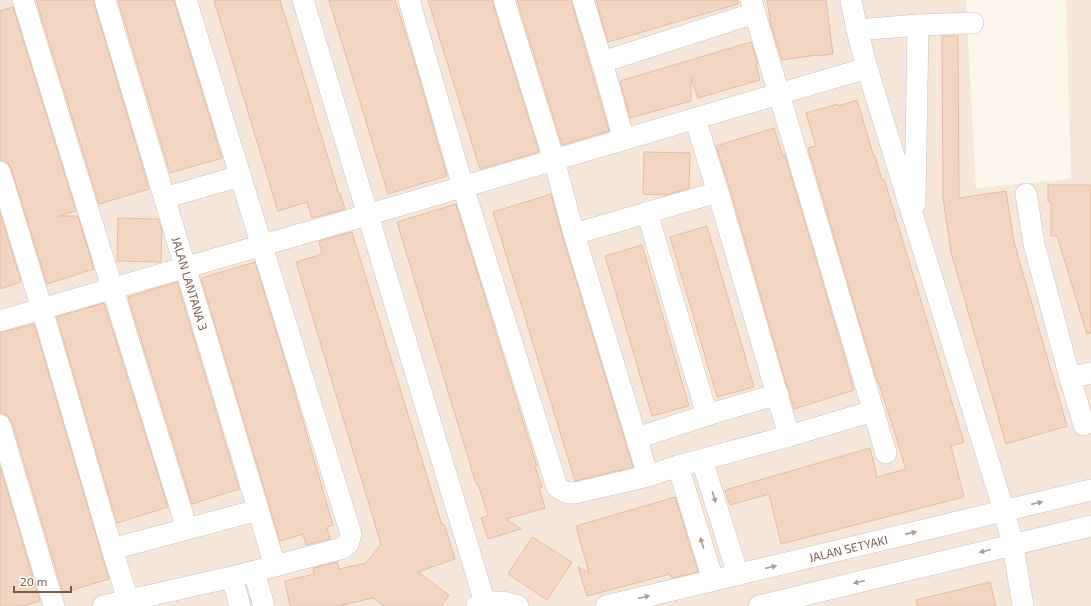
<svg xmlns="http://www.w3.org/2000/svg" width="1091" height="606" viewBox="0 0 1091 606" font-family="'Exo 2',sans-serif">
<style>
.residential{fill:#f5e8da}
.building{fill:#f3d5c3;stroke:#e6bba3}
.lines{fill:none;stroke-linecap:round;stroke-linejoin:round}
.minor-casing{stroke:#d1beb0;stroke-width:22}
.minor{stroke:#fff;stroke-width:21}
.oneway{fill:#af9d94}
.labels{text-anchor:middle;dominant-baseline:central;stroke-width:4;stroke-linejoin:round;paint-order:stroke}
.street-label{font-size:12px;fill:#7a5c4d;stroke:#fffaf3}
</style>
<rect width="100%" height="100%" fill="#fdf6ec"/>
<path class="residential" d="M0,0H966L976,188L1071,179L1066,0H1091V606H0Z"/>
<g class="building">
<path d="M36,0H93L94,3L149,189L99,204Z"/>
<path d="M118,0H174L175,4L222,158L170,173Z"/>
<path d="M214,0H280L339,194L340,193L345,209L312,218L307,202L278,211Z"/>
<path d="M329,0H395L417,70L447,176L388,194Z"/>
<path d="M428,0H492L493,4L539,152L480,169Z"/>
<path d="M517,0H571L572,4L609,131L562,145Z"/>
<path d="M596,0H738V4L608,42Z"/>
<path d="M767,0H826L833,54L817,56V55L782,60L771,26Z"/>
<path d="M13,7L76,211L59,216H78L94,269L47,284L11,168L8,163L3,160H0V11Z"/>
<path d="M942,36H958L959,198L1006,191L1014,242L1067,426L1006,444L951,252L943,198Z"/>
<path d="M751,42L758,64H756L760,80L698,98L691,78V101L630,118L620,81Z"/>
<path d="M857,100L874,157L875,156L882,180L884,179L964,442L951,446L964,497L781,544L769,494L730,505L725,490L870,448L877,477L906,469L879,383H878L871,361L808,148L816,146L806,113L838,104V106Z"/>
<path d="M774,128L783,156L785,155L846,362L854,390L794,409L790,395V391L787,387L730,189L716,146Z"/>
<path d="M644,152L690,153L689,188L666,195L643,194Z"/>
<path d="M1048,185H1091V333L1087,334L1057,236H1051V202H1048Z"/>
<path d="M551,194L563,238L633,467L575,481L493,212Z"/>
<path d="M456,204L537,466H535L542,487L539,488L545,508L506,519L521,529L488,539L481,518L488,516L478,484H476L397,222Z"/>
<path d="M0,213L21,282L0,289Z"/>
<path d="M118,218L158,219L162,230L161,262L117,261Z"/>
<path d="M707,226L754,387L717,397L670,237Z"/>
<path d="M352,232L442,525L444,524L455,559L418,572L449,595L441,606H384L373,598L338,606H290L285,581L314,574L313,568L337,562L339,569L366,563L381,544L296,262L322,254L319,241Z"/>
<path d="M642,245L689,406L652,416L605,256Z"/>
<path d="M255,262L288,370L333,525L327,527L330,539L306,545L303,534L280,541L201,278Z"/>
<path d="M177,282L239,489L192,504L128,297Z"/>
<path d="M104,303L168,507L117,523L57,317Z"/>
<path d="M34,324L109,579L63,593L12,422L8,416L3,413H0V333Z"/>
<path d="M0,467L40,601L23,606H0Z"/>
<path d="M675,497L698,572L672,578L670,574L587,596L578,567L589,573L576,526Z"/>
<path d="M532,537L572,562L547,600L508,574Z"/>
<path d="M990,582L996,606H917L916,600Z"/>
</g>
<g class="lines">
<defs>
<g id="minor">
<path d="M23,0L187,529"/>
<path id="s1" d="M105,0L275,566"/>
<path d="M303,0L485,603"/>
<path d="M409,0L463,187L557,487C563,492 567,493 575,493L648,476L678,466L789,436L873,411"/>
<path d="M504,0L554,160L574,234L648,476"/>
<path d="M583,0L602,62L624,140"/>
<path d="M751,0L886,453"/>
<path d="M851,0L857,30L867,68L1004,511L1013,545L1023,606"/>
<path d="M857,30L918,25L973,23"/>
<path d="M602,62L755,13"/>
<path d="M695,119L718,192L789,436"/>
<path d="M0,172L42,309L112,549L128,600"/>
<path d="M1026,194L1034,244L1070,378L1084,425"/>
<path d="M164,198L240,176"/>
<path d="M915,204L918,25"/>
<path d="M647,212L707,415"/>
<path d="M574,234L718,192"/>
<path d="M0,321L367,215L867,68"/>
<path d="M1070,378L1091,373"/>
<path d="M0,425L54,606"/>
<path d="M637,438L707,415L778,394"/>
<path d="M702,460L738,575"/>
<path d="M678,466L713,580"/>
<path d="M112,549L258,510"/>
<path d="M254,572L264,606"/>
<path d="M232,577L240,606"/>
<path d="M103,606L232,577L343,548L348,544L351,534L186,0"/>
<path d="M477,606C491,600 504,601 518,606"/>
<path id="s2" d="M606,606L1091,490"/>
<path d="M759,606L1091,526"/>
</g>
</defs>
<use href="#minor" class="minor-casing"/>
<use href="#minor" class="minor"/>
</g>
<defs><path id="oneway-solid" d="M-6-.8H1V-3.2L6.5 0L1 3.2V.8H-6Z"/></defs>
<g class="oneway">
<use href="#oneway-solid" transform="translate(714 497) rotate(73)"/>
<use href="#oneway-solid" transform="translate(1037 503) rotate(-13)"/>
<use href="#oneway-solid" transform="translate(911 533) rotate(-13)"/>
<use href="#oneway-solid" transform="translate(702 543) rotate(-107)"/>
<use href="#oneway-solid" transform="translate(985 551) rotate(166)"/>
<use href="#oneway-solid" transform="translate(771 567) rotate(-13)"/>
<use href="#oneway-solid" transform="translate(859 582) rotate(166)"/>
<use href="#oneway-solid" transform="translate(644 597) rotate(-13)"/>
</g>
<g class="labels">
<g class="street-label">
<text stroke="none"><textPath href="#s1" startOffset="296">JALAN LANTANA 3</textPath></text>
<text stroke="none"><textPath href="#s2" startOffset="249">JALAN SETYAKI</textPath></text>
</g>
</g>
<path d="M14 586v6h57v-6" fill="none" stroke="#7a5c4d" stroke-width="2"/>
<text x="20" y="586" font-size="12" fill="#7a5c4d" stroke="#fffaf3" stroke-width="3" paint-order="stroke">20 m</text>
</svg>
